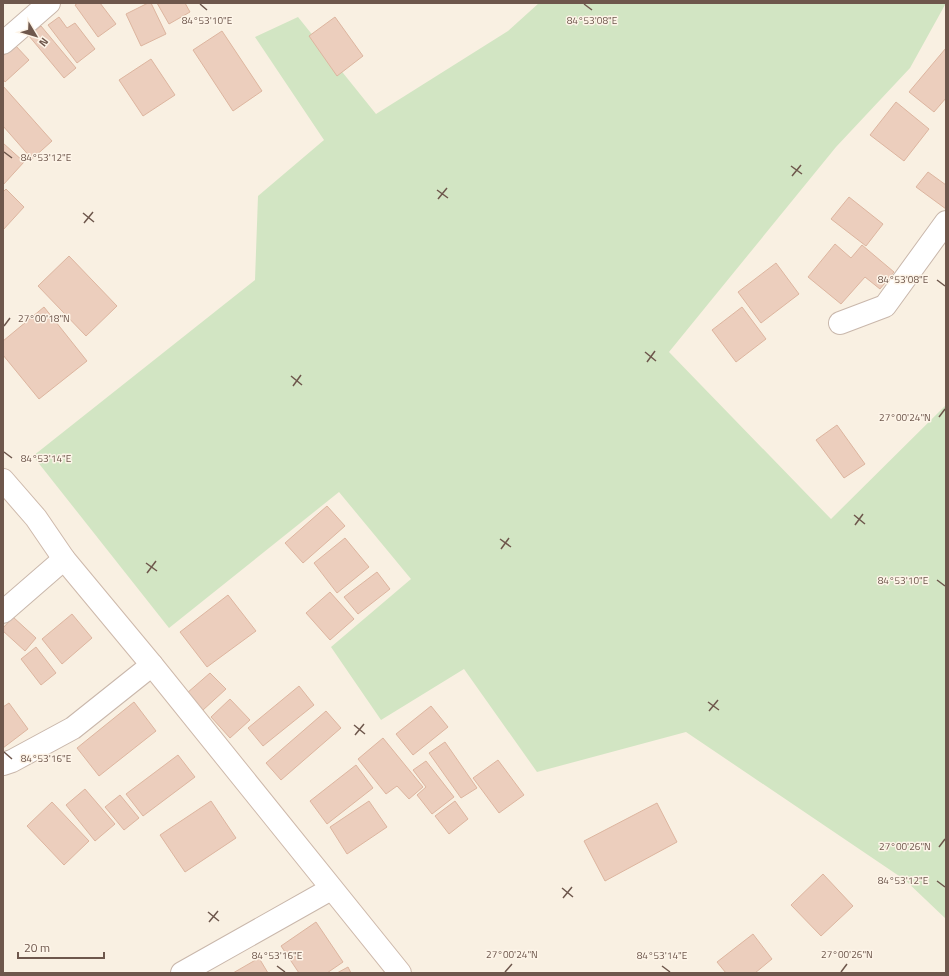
<svg xmlns="http://www.w3.org/2000/svg" width="949" height="976" viewBox="0 0 949 976" font-family="'Titillium Web',sans-serif">
<style>
.green{fill:#d2e5c3}
.building{fill:#eccebd;stroke:#ddb59f}
.lines{fill:none;stroke-linecap:round;stroke-linejoin:round}
.street-casing{stroke:#c9b7ab;stroke-width:24}
.secondary-casing{stroke:#ceb9ab;stroke-width:24}
.street{stroke:#fff;stroke-width:22}
.secondary{stroke:#fff;stroke-width:22}
.ticks{fill:none;stroke:#6e574c;stroke-width:1.5}
.ticks-label{font-size:10px;text-anchor:middle;fill:#6e574c;stroke:#fdf4e8;stroke-width:3;stroke-linejoin:round;paint-order:stroke}
</style>
<rect width="100%" height="100%" fill="#f9f0e2"/>
<path class="green" d="M539,3H946L910,68L836,147L669,352L831,519L946,405V919L905,880L686,732L537,772L464,669L381,720L331,647L411,579L339,492L169,628L33,456L255,280L258,196L324,140L255,37L298,17L376,114L508,31Z"/>
<g class="building">
<path d="M78,3H100L116,24L98,37L75,5Z"/>
<path d="M148,3H151L166,34L141,46L126,14Z"/>
<path d="M157,3H185L190,12L169,24Z"/>
<path d="M59,17L67,28L75,23L95,49L77,63L48,25Z"/>
<path d="M335,17L363,56L337,76L309,36Z"/>
<path d="M41,26L76,68L64,78L29,36Z"/>
<path d="M222,31L262,91L233,111L193,50Z"/>
<path d="M15,45L29,60L5,82L3,79V56Z"/>
<path d="M946,48V98L934,112L909,92Z"/>
<path d="M151,59L175,95L143,116L119,80Z"/>
<path d="M3,86L52,141L32,159L3,126Z"/>
<path d="M896,102L929,129L904,161L870,135Z"/>
<path d="M3,143L24,162L3,185Z"/>
<path d="M928,172L946,185V209L916,187Z"/>
<path d="M6,189L24,207L3,230V192Z"/>
<path d="M849,197L883,224L866,246L831,219Z"/>
<path d="M835,244L851,258L862,245L894,272L880,289L865,277L841,304L808,277Z"/>
<path d="M69,256L117,306L86,336L38,286Z"/>
<path d="M776,263L799,294L761,323L738,292Z"/>
<path d="M44,307L87,361L39,399L3,355V341Z"/>
<path d="M742,307L766,339L736,362L712,330Z"/>
<path d="M837,425L865,464L844,478L816,440Z"/>
<path d="M327,506L345,526L303,563L285,543Z"/>
<path d="M345,538L369,567L337,593L314,563Z"/>
<path d="M377,572L390,589L358,614L344,597Z"/>
<path d="M330,592L354,619L330,640L306,613Z"/>
<path d="M228,595L256,631L207,667L180,632Z"/>
<path d="M72,614L92,638L62,664L42,639Z"/>
<path d="M13,617L36,638L25,651L3,631V628Z"/>
<path d="M36,647L56,673L41,685L21,659Z"/>
<path d="M210,673L226,689L203,710L187,693Z"/>
<path d="M299,686L314,705L263,746L248,728Z"/>
<path d="M230,699L250,720L230,738L211,717Z"/>
<path d="M134,702L156,731L99,776L77,748Z"/>
<path d="M9,703L28,729L3,748V707Z"/>
<path d="M431,706L448,727L413,755L396,734Z"/>
<path d="M326,711L341,728L281,780L266,763Z"/>
<path d="M383,738L423,787L409,799L397,786L386,794L358,759Z"/>
<path d="M445,742L477,788L461,798L429,753Z"/>
<path d="M178,755L195,777L143,816L126,794Z"/>
<path d="M498,760L524,795L499,813L473,778Z"/>
<path d="M426,761L454,797L432,814L417,795L426,787L413,770Z"/>
<path d="M356,765L373,788L327,824L310,801Z"/>
<path d="M85,789L115,824L95,841L66,805Z"/>
<path d="M120,795L139,818L124,830L105,807Z"/>
<path d="M211,801L236,838L185,872L160,835Z"/>
<path d="M369,801L387,827L347,854L330,827Z"/>
<path d="M455,801L468,819L449,834L435,816Z"/>
<path d="M52,802L89,841L64,865L27,826Z"/>
<path d="M657,803L677,842L605,881L584,841Z"/>
<path d="M823,874L853,906L821,936L791,905Z"/>
<path d="M316,922L343,962L327,973H299L281,946Z"/>
<path d="M753,934L772,959L755,973H726L717,962Z"/>
<path d="M259,958L268,973H233Z"/>
<path d="M348,967L351,973H337Z"/>
</g>
<g class="lines">
<defs>
<g id="street">
<path d="M3,43L49,3"/>
<path d="M840,323L885,306L946,222"/>
<path d="M3,612L64,559"/>
<path d="M3,764L12,761L73,728L152,665"/>
<path d="M182,973L331,889"/>
</g>
<path id="secondary" d="M3,480L36,518L64,559L152,665L400,973"/>
</defs>
<use href="#street" class="street-casing"/>
<use href="#secondary" class="secondary-casing"/>
<use href="#street" class="street"/>
<use href="#secondary" class="secondary"/>
</g>
<path class="ticks" d="M200,4L207,10M584,4L592,10M4,152L12,158M791,166L802,174M792,176L801,165M437,190L448,198M438,199L447,188M83,213L94,222M84,223L93,212M937,280L945,286M4,326L10,318M645,352L656,361M647,362L655,351M291,376L302,385M293,386L301,375M939,417L945,409M4,452L12,458M854,515L865,524M855,525L863,514M500,539L511,547M501,549L509,538M146,563L157,571M147,573L156,561M937,580L945,586M708,702L719,710M709,711L718,700M354,725L365,734M355,735L364,724M4,752L12,759M939,847L945,839M937,881L945,887M562,888L573,897M563,898L572,887M208,912L219,921M209,922L218,911M277,966L285,972M662,966L670,972M505,972L512,964M841,972L847,964"/>
<g class="ticks-label">
<text x="207" y="24">84°53'10"E</text>
<text x="592" y="24">84°53'08"E</text>
<text x="46" y="161">84°53'12"E</text>
<text x="903" y="283">84°53'08"E</text>
<text x="44" y="322">27°00'18"N</text>
<text x="905" y="421">27°00'24"N</text>
<text x="46" y="462">84°53'14"E</text>
<text x="903" y="584">84°53'10"E</text>
<text x="46" y="762">84°53'16"E</text>
<text x="905" y="850">27°00'26"N</text>
<text x="903" y="884">84°53'12"E</text>
<text x="512" y="958">27°00'24"N</text>
<text x="847" y="958">27°00'26"N</text>
<text x="277" y="959">84°53'16"E</text>
<text x="662" y="959">84°53'14"E</text>
</g>
<rect width="949" height="976" fill="none" stroke="#6e574c" stroke-width="8"/>
<g transform="translate(36 36) rotate(128)" stroke="#fdf4e8" stroke-width="3" paint-order="stroke">
<path d="M0-3L7 15L0 10L-7 15Z" fill="#6e574c"/>
<text y="-6" font-size="11" font-weight="bold" text-anchor="middle" fill="#6e574c">N</text>
</g>
<path d="M18 952v6h86v-6" fill="none" stroke="#6e574c" stroke-width="2"/>
<text x="24" y="952" font-size="12" fill="#6e574c" stroke="#fdf4e8" stroke-width="3" paint-order="stroke">20 m</text>
</svg>
